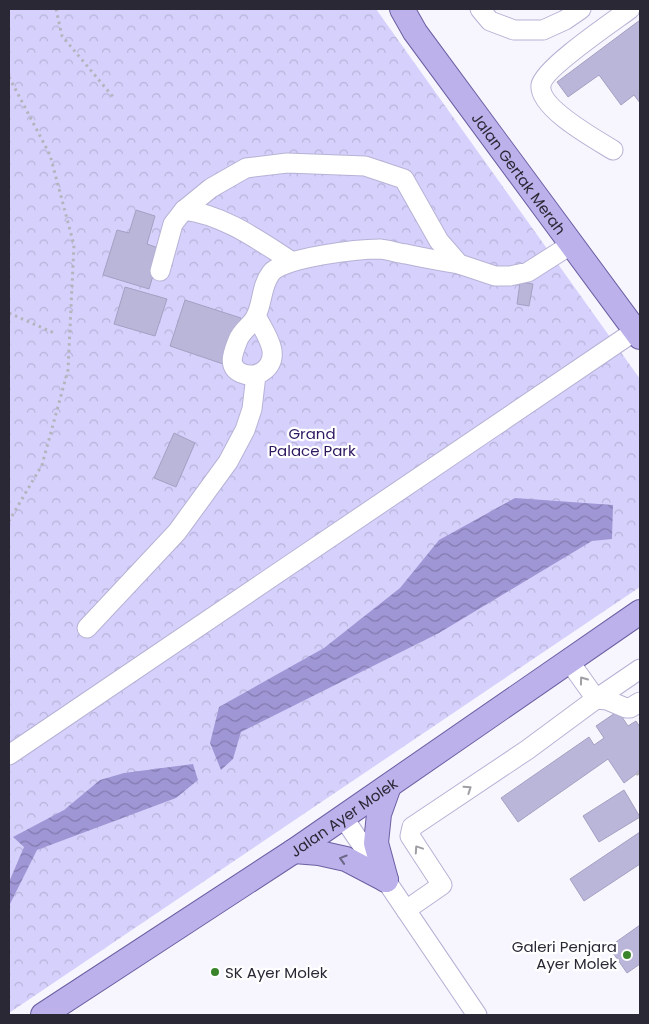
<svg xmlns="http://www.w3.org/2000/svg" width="649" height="1024" viewBox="0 0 649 1024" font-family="Poppins,sans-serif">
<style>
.park{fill:url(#park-crowns)}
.water{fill:url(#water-waves)}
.building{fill:#bab6d9;stroke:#a4a0c2}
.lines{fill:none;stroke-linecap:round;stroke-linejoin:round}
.minor-casing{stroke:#b6b2d5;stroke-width:21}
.major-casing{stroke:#6c5fa2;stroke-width:26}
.path{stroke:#b5b4bd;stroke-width:3;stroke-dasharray:2.5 4;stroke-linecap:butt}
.minor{stroke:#fff;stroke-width:19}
.major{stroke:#bcb1eb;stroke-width:24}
.oneway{stroke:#9f9ea4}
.oneway2{stroke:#6c6687}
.poi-dot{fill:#3a842b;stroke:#fff;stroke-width:2}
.labels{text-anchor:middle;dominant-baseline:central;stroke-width:4.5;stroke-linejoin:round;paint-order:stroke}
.street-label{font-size:15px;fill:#2a2835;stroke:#fff}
.park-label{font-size:15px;fill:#2e1862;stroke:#fff}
.poi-label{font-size:15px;fill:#2a2835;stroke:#fff;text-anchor:end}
</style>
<defs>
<pattern id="park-crowns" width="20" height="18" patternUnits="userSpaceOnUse" patternTransform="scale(1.25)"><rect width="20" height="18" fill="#d6d1fc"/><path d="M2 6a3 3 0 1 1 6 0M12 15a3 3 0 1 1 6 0" fill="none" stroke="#b8b3d9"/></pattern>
<pattern id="water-waves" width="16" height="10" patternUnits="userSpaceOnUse" patternTransform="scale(1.25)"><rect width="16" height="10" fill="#9f96d5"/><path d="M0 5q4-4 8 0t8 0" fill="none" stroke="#827aae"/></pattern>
</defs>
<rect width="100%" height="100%" fill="#f7f6fe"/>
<path class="park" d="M9,9H376L640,379V587L9,1013Z"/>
<g class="water">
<path d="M515,498L613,505L612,539L592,541L439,633L241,732L233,759L221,770L210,743L219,707L324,648L400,588L439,540Z"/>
<path d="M193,764L198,780L176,798L37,850L9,906V882L24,847L13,837L64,810L100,780L124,773Z"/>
</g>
<g class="building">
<path d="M640,20V103L634,95L621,105L599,75L568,97L557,82Z"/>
<path d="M136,210L155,216L147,244L161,249L149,289L103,275L117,230L129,233Z"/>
<path d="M520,282L533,284L529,306L517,304Z"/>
<path d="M125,287L167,299L155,336L114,324Z"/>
<path d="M185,300L241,318L226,365L170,346Z"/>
<path d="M174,433L195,443L176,487L154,478Z"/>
<path d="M618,711L628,726L636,721L640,727V771L624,783L608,759L518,822L501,798L589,737L594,745L604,738L596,726Z"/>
<path d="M624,790L640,817L599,842L583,816Z"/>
<path d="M640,832V864L584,901L570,879Z"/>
<path d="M640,925V964L627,973L609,947Z"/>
</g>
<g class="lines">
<defs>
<g id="minor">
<path d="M480,9L490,21L514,30H543L565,20L581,9"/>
<path d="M613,150C597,140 538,108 541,85C544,68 614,21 630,9"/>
<path d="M184,210L211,188L246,168L287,163L365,166L404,179L439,241L459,264L495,276H510L528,272L572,244"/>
<path d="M160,271L173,224L184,210C224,215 258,240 291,261"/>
<path d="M256,316C265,333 284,357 262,372C255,376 248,376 241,373C226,366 234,351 238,340C242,330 252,325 256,316C263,302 261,286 271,273C283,257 360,249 380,249C389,250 398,253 406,254C424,258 441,261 459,264"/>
<path d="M87,628L177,532L228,462L245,430L252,409L256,375"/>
<path d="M569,661L596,699L607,700L626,708H630L640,702"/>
<path d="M9,755L635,331"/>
<path d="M343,817L477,1015"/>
<path d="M406,910L442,885L410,836L412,827L527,750L596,699L640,669"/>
</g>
<g id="major">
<path id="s1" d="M402,9L415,32L640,337"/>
<path d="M294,851L319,853L346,859L386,880"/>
<path d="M386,880L376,843L379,814L389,786"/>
<path id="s2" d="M43,1015L294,851L640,612"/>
</g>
</defs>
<use href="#minor" class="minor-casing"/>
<use href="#major" class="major-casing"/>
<g class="path">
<path d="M56,9L62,36L114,98"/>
<path d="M9,77L50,155L74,245L68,370L42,465L9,521"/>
<path d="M9,313L54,333"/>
<path d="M637,773L640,778"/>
</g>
<use href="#minor" class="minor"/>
<use href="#major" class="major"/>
</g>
<defs><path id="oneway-chevron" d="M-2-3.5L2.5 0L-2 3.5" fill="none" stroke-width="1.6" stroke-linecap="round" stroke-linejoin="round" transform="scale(1.25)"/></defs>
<g class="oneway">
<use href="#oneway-chevron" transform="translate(583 680) rotate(-126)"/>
<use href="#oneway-chevron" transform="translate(468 789) rotate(-34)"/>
<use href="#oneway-chevron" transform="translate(418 849) rotate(-124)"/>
</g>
<use class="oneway2" href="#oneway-chevron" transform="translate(343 859) rotate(-163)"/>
<g class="poi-dot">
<circle cx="627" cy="955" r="5"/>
<circle cx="215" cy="972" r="5"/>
</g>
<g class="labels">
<g class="street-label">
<text stroke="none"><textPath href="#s1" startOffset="202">Jalan Gertak Merah</textPath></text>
<text stroke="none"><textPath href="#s2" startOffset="360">Jalan Ayer Molek</textPath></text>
</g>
<g class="park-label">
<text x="312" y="433">Grand<tspan x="312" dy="17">Palace Park</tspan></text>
</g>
<g class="poi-label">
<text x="617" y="946">Galeri Penjara<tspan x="617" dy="17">Ayer Molek</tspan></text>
<text x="225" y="972" text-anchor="start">SK Ayer Molek</text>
</g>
</g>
<rect width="649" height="1024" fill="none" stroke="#2a2835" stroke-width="20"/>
</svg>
